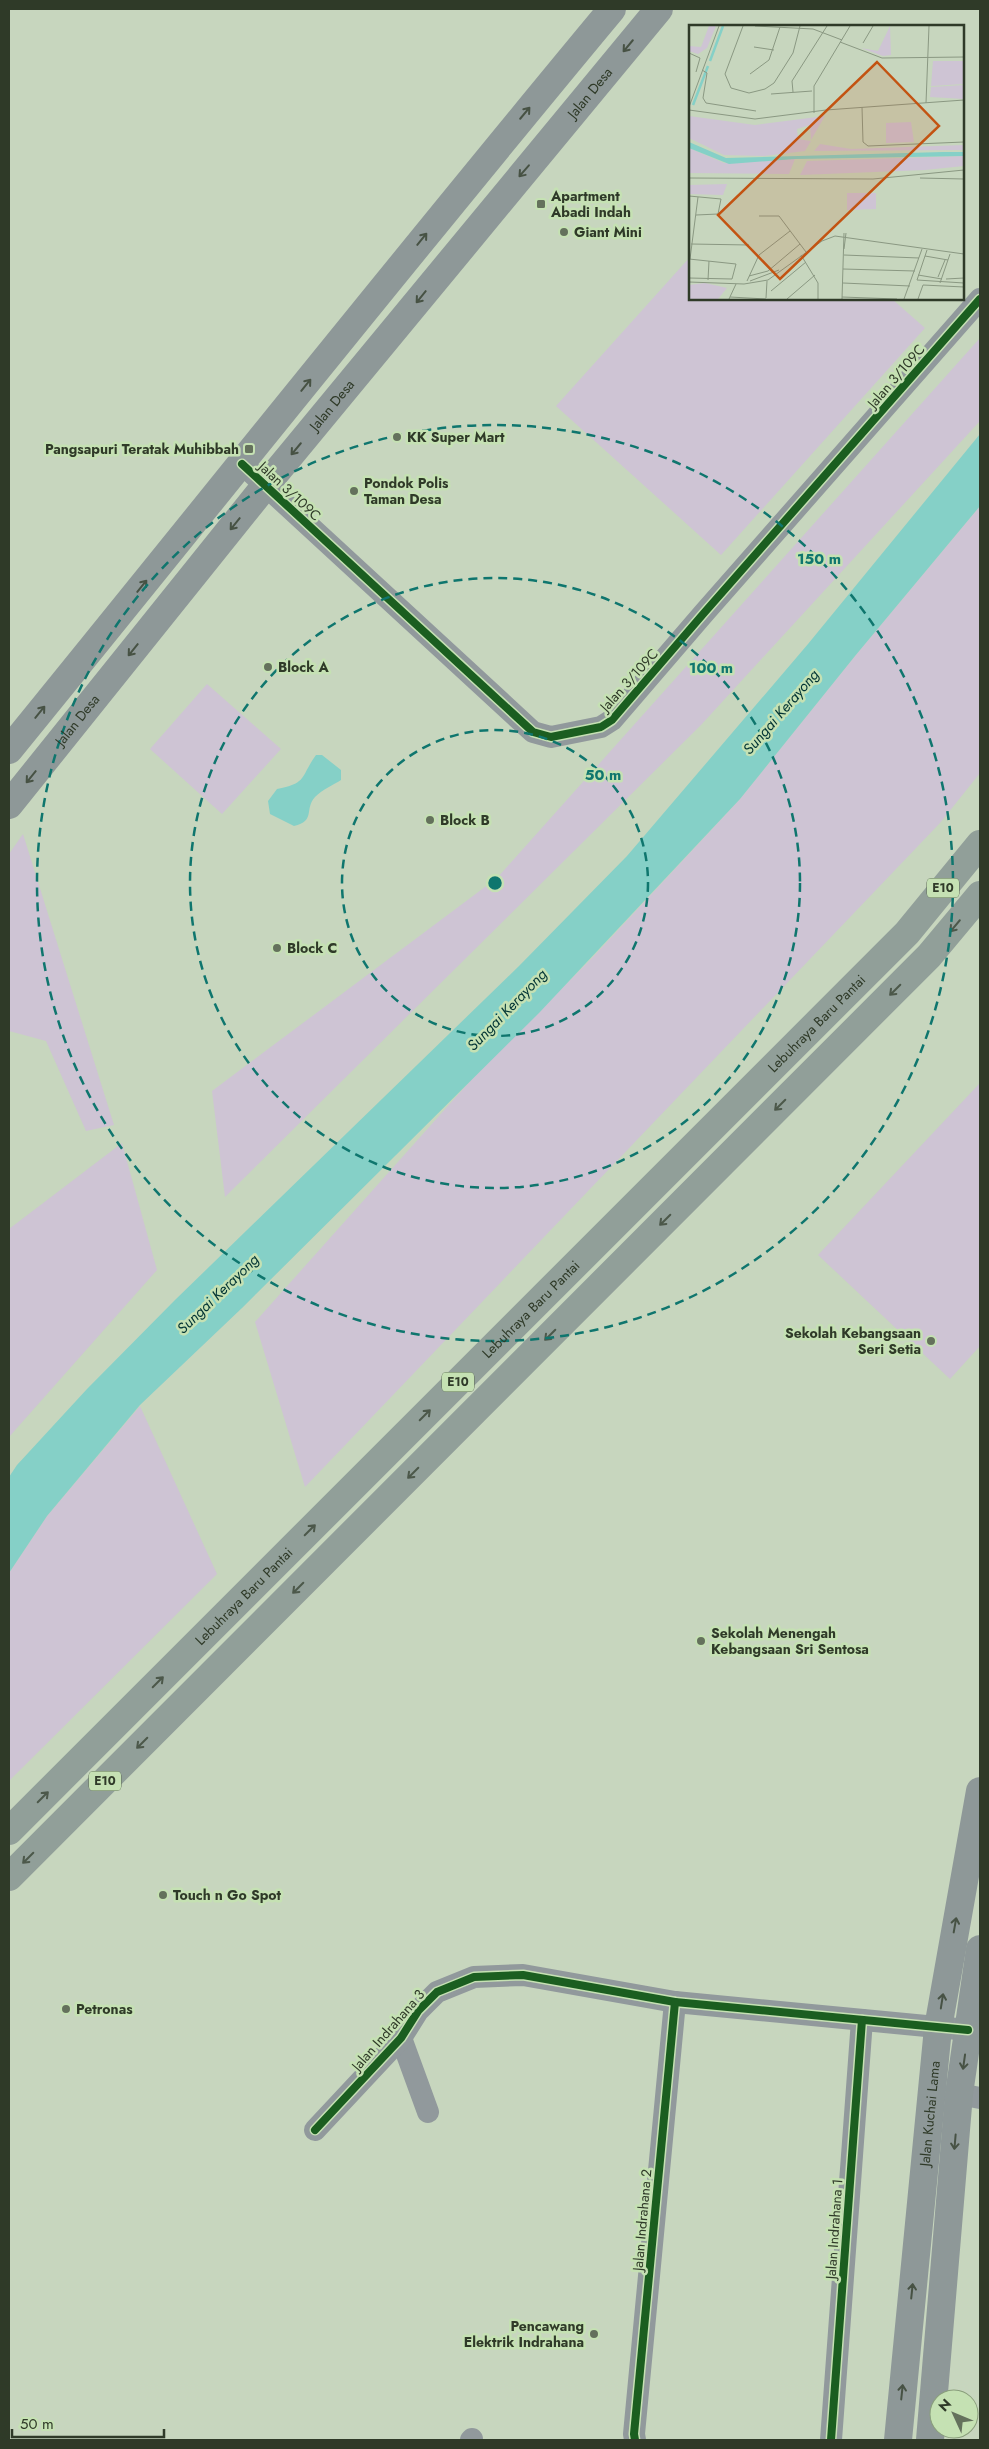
<svg xmlns="http://www.w3.org/2000/svg" width="989" height="2449" viewBox="0 0 989 2449" font-family="Jost,sans-serif">
<style>
.green{fill:#cec4d4}
.water{fill:#85d0c7}
.lines{fill:none;stroke-linecap:round;stroke-linejoin:round}
.street{stroke:#91999c;stroke-width:22}
.secondary{stroke:#8e9898;stroke-width:28}
.highway{stroke:#919f99;stroke-width:28}
.cycleway-casing{stroke:#c5e1b3;stroke-width:11}
.cycleway{stroke:#1b5e20;stroke-width:8}
.oneway{stroke:#475244}
.oneway2{stroke:#4c584a}
.ring{fill:none;stroke:#0f766e;stroke-width:2.5;stroke-dasharray:9 6}
.poi-dot{fill:#64715c;stroke:#c5e1b3;stroke-width:2}
.labels{text-anchor:middle;dominant-baseline:central;stroke-width:5;stroke-linejoin:round;paint-order:stroke}
.shield{fill:#c5e1b3;stroke:#5c6c52;stroke-width:1}
.shield-label{font-size:12px;font-weight:bold;fill:#2f3a28}
.street-label{font-size:14px;fill:#2f3a28;stroke:#c5e1b3}
.poi-label{font-size:14px;font-weight:bold;fill:#2f3a28;stroke:#c5e1b3;text-anchor:start}
.water-label{font-size:15px;font-style:italic;fill:#023434;stroke:#c5e1b3}
.inset-river{fill:none;stroke:#85d0c7;stroke-width:2.5}
.inset-road{fill:none;stroke:#8a9882;stroke-width:1}
.view{fill:#c35312;fill-opacity:0.15;stroke:#c35312;stroke-width:2.5}
.inset-edge{fill:none;stroke:#2f3a28;stroke-width:2.5}
.centre{fill:#0f766e;stroke:#c5e1b3;stroke-width:2.5}
.ring-label{font-size:15px;text-anchor:middle;font-weight:bold;fill:#0f766e;stroke:#c5e1b3;stroke-width:5;stroke-linejoin:round;paint-order:stroke}
</style>
<rect width="100%" height="100%" fill="#c7d6be"/>
<g class="green">
<path d="M690,257V299H892L925,328L721,555L556,406Z"/>
<path d="M980,338V421L701,725L225,1197L212,1091L497,878Z"/>
<path d="M980,506V773L940,823L305,1487L255,1322L472,1079L592,958L740,799L855,656Z"/>
<path d="M207,684L281,749L222,814L150,749Z"/>
<path d="M23,834L114,1125L86,1131L46,1041L9,1031V854Z"/>
<path d="M980,1083V1346L950,1379L818,1255Z"/>
<path d="M122,1143L157,1270L9,1437V1229Z"/>
<path d="M140,1406L217,1574L9,1781V1573L47,1516Z"/>
</g>
<g class="water">
<path d="M980,434V506L855,656L740,799L539,1013L242,1308L140,1405L47,1516L9,1573V1477L17,1465L87,1389L175,1300L519,966L627,856L808,644Z"/>
<path d="M316,755H322L341,770V780C333,785 322,790 315,797C304,809 316,821 294,826L270,814L268,801L277,789C308,783 300,777 316,755Z"/>
</g>
<g class="lines">
<g class="street">
<path d="M242,464L533,732L551,737L601,727L612,720L704,613L980,299"/>
<path d="M401,2038L428,2112"/>
<path d="M959,2094L980,2098"/>
<path d="M315,2130L401,2038L418,2011L437,1992L474,1977L523,1975L675,2002L968,2030"/>
<path d="M471,2440L472,2439"/>
<path d="M635,2440L634,2434L675,2002"/>
<path d="M831,2440L862,2020"/>
</g>
<g class="secondary">
<path d="M9,750C210,503 408,254 612,9"/>
<path id="s1" d="M9,805L265,486L659,9"/>
<path id="s2" d="M898,2440L938,2028L980,1791"/>
<path d="M930,2440L959,2094L980,1949"/>
</g>
<g class="highway">
<path id="s3" d="M9,1831L907,933L980,844"/>
<path d="M9,1877L929,956L980,895"/>
</g>
<defs>
<g id="cycleway">
<path d="M242,464L533,732L551,737L601,727L612,720L704,613L980,299"/>
<path d="M315,2130L401,2038L418,2011L437,1992L474,1977L523,1975L675,2002L968,2030"/>
<path d="M635,2440L634,2434L675,2002"/>
<path d="M831,2440L862,2020"/>
</g>
</defs>
<use href="#cycleway" class="cycleway-casing"/>
<use href="#cycleway" class="cycleway"/>
</g>
<defs><path id="oneway-shaft" d="M-6 0H5M1.5-3L5.5 0L1.5 3" fill="none" stroke-width="1.6" stroke-linecap="round" stroke-linejoin="round" transform="scale(1.25)"/></defs>
<g class="oneway">
<use href="#oneway-shaft" transform="translate(628 46) rotate(130)"/>
<use href="#oneway-shaft" transform="translate(525 113) rotate(-50)"/>
<use href="#oneway-shaft" transform="translate(524 171) rotate(131)"/>
<use href="#oneway-shaft" transform="translate(422 239) rotate(-51)"/>
<use href="#oneway-shaft" transform="translate(421 297) rotate(129)"/>
<use href="#oneway-shaft" transform="translate(306 385) rotate(-51)"/>
<use href="#oneway-shaft" transform="translate(296 449) rotate(130)"/>
<use href="#oneway-shaft" transform="translate(235 524) rotate(129)"/>
<use href="#oneway-shaft" transform="translate(142 586) rotate(-51)"/>
<use href="#oneway-shaft" transform="translate(133 650) rotate(129)"/>
<use href="#oneway-shaft" transform="translate(40 712) rotate(-51)"/>
<use href="#oneway-shaft" transform="translate(31 777) rotate(129)"/>
<use href="#oneway-shaft" transform="translate(955 1925) rotate(-80)"/>
<use href="#oneway-shaft" transform="translate(942 2001) rotate(-81)"/>
<use href="#oneway-shaft" transform="translate(964 2062) rotate(98)"/>
<use href="#oneway-shaft" transform="translate(955 2142) rotate(95)"/>
<use href="#oneway-shaft" transform="translate(912 2291) rotate(-84)"/>
<use href="#oneway-shaft" transform="translate(902 2392) rotate(-84)"/>
</g>
<g class="oneway2">
<use href="#oneway-shaft" transform="translate(955 926) rotate(130)"/>
<use href="#oneway-shaft" transform="translate(895 990) rotate(135)"/>
<use href="#oneway-shaft" transform="translate(780 1105) rotate(135)"/>
<use href="#oneway-shaft" transform="translate(665 1220) rotate(135)"/>
<use href="#oneway-shaft" transform="translate(550 1335) rotate(135)"/>
<use href="#oneway-shaft" transform="translate(425 1415) rotate(-45)"/>
<use href="#oneway-shaft" transform="translate(413 1473) rotate(135)"/>
<use href="#oneway-shaft" transform="translate(310 1530) rotate(-45)"/>
<use href="#oneway-shaft" transform="translate(298 1588) rotate(135)"/>
<use href="#oneway-shaft" transform="translate(158 1682) rotate(-45)"/>
<use href="#oneway-shaft" transform="translate(142 1743) rotate(135)"/>
<use href="#oneway-shaft" transform="translate(43 1797) rotate(-45)"/>
<use href="#oneway-shaft" transform="translate(28 1858) rotate(135)"/>
</g>
<g class="ring">
<circle cx="495" cy="883" r="153"/>
<circle cx="495" cy="883" r="305"/>
<circle cx="495" cy="883" r="458"/>
</g>
<g class="poi-dot">
<rect x="536" y="199" width="10" height="10" rx="2.5"/>
<circle cx="564" cy="232" r="5"/>
<circle cx="397" cy="437" r="5"/>
<rect x="244" y="444" width="10" height="10" rx="2.5"/>
<circle cx="354" cy="491" r="5"/>
<circle cx="268" cy="667" r="5"/>
<circle cx="430" cy="820" r="5"/>
<circle cx="277" cy="948" r="5"/>
<circle cx="931" cy="1341" r="5"/>
<circle cx="701" cy="1641" r="5"/>
<circle cx="163" cy="1895" r="5"/>
<circle cx="66" cy="2009" r="5"/>
<circle cx="594" cy="2334" r="5"/>
</g>
<g class="labels">
<g class="shield">
<rect x="927" y="878.5" width="32" height="19" rx="4"/>
<rect x="442" y="1372.5" width="32" height="19" rx="4"/>
<rect x="89" y="1771.5" width="32" height="19" rx="4"/>
</g>
<g class="shield-label">
<text x="943" y="888">E10</text>
<text x="458" y="1382">E10</text>
<text x="105" y="1781">E10</text>
</g>
<g class="street-label">
<text stroke="none"><textPath href="#s1" startOffset="919">Jalan Desa</textPath></text>
<text transform="translate(896 376) rotate(-49)">Jalan 3/109C</text>
<text stroke="none"><textPath href="#s1" startOffset="514">Jalan Desa</textPath></text>
<text transform="translate(290 491) rotate(43)">Jalan 3/109C</text>
<text transform="translate(629 680) rotate(-48)">Jalan 3/109C</text>
<text stroke="none"><textPath href="#s1" startOffset="109">Jalan Desa</textPath></text>
<text stroke="none"><textPath href="#s3" startOffset="1142">Lebuhraya Baru Pantai</textPath></text>
<text stroke="none"><textPath href="#s3" startOffset="738">Lebuhraya Baru Pantai</textPath></text>
<text stroke="none"><textPath href="#s3" startOffset="332">Lebuhraya Baru Pantai</textPath></text>
<text transform="translate(388 2030) rotate(-49)">Jalan Indrahana 3</text>
<text stroke="none"><textPath href="#s2" startOffset="328">Jalan Kuchai Lama</textPath></text>
<text transform="translate(642 2220) rotate(-85)">Jalan Indrahana 2</text>
<text transform="translate(834 2229) rotate(-86)">Jalan Indrahana 1</text>
</g>
<g class="poi-label">
<text x="551" y="196">Apartment<tspan x="551" dy="16">Abadi Indah</tspan></text>
<text x="574" y="232">Giant Mini</text>
<text x="407" y="437">KK Super Mart</text>
<text x="239" y="449" text-anchor="end">Pangsapuri Teratak Muhibbah</text>
<text x="364" y="483">Pondok Polis<tspan x="364" dy="16">Taman Desa</tspan></text>
<text x="278" y="667">Block A</text>
<text x="440" y="820">Block B</text>
<text x="287" y="948">Block C</text>
<text x="921" y="1333" text-anchor="end">Sekolah Kebangsaan<tspan x="921" dy="16">Seri Setia</tspan></text>
<text x="711" y="1633">Sekolah Menengah<tspan x="711" dy="16">Kebangsaan Sri Sentosa</tspan></text>
<text x="173" y="1895">Touch n Go Spot</text>
<text x="76" y="2009">Petronas</text>
<text x="584" y="2326" text-anchor="end">Pencawang<tspan x="584" dy="16">Elektrik Indrahana</tspan></text>
</g>
<g class="water-label">
<text transform="translate(781 712) rotate(-49)">Sungai Kerayong</text>
<text transform="translate(507 1010) rotate(-46)">Sungai Kerayong</text>
<text transform="translate(218 1294) rotate(-44)">Sungai Kerayong</text>
</g>
</g>
<g transform="translate(689 25)">
<rect width="275" height="275" fill="#c7d6be"/>
<path d="M20,1H27L18,23L9,29L0,26V21L12,22ZM201,1L202,30L194,31L172,23L189,26ZM244,36H275V59L242,61ZM275,60V74L241,72L242,62ZM0,91L66,100L136,91L122,115L121,100L108,104L109,114L122,116L116,126L75,131L35,130L0,113ZM222,97L225,117L197,118V98ZM131,119L162,124L275,120V125L125,126ZM0,123L35,138L106,134L100,149L0,148ZM275,131V141L236,145L111,150L118,136ZM38,159L34,170L0,169V160ZM158,168H187V184L158,185ZM16,258L38,263L29,274H0V260Z" fill="#cec4d4"/>
<path d="M0,117L37,133L254,127H275V131L106,134L40,139L0,123Z" fill="#85d0c7"/>
<path class="inset-river" d="M21,36L34,1M4,80L19,41"/>
<path class="inset-road" d="M54,1L36,49L42,63L60,68L76,64L85,58L104,28L111,1M66,1L124,4L153,15M151,17L193,33L275,32M174,18L184,1M65,22L85,25M0,28L11,33L7,47M13,45L18,48L14,73L17,78L67,86M61,49L80,35L91,2M104,67L103,56L138,1M82,69L123,66M237,78L240,1M0,82L30,1M173,82L174,117L179,121L275,117M0,85L66,94L137,85L275,75M125,88V61L161,1M0,153L184,154L275,145M231,153L275,154M0,171L32,174L29,189L7,190M70,191H90L117,227M2,219L60,220M155,224L157,208M238,225L228,255L275,258M112,230L129,258V274M155,230L230,233M236,231L259,235M0,234L47,239L43,254L0,253M1,234L9,172M154,244L226,246M229,250L253,254M60,251L79,246L111,219M249,252L256,235M257,254L275,253M19,255L20,236M58,256L70,230L101,206M61,256L90,245M0,257L55,259L79,255L133,216L146,211L275,229M154,258L221,261M251,258L261,229M82,266L117,237M41,272L77,274M153,272L208,274M77,273L78,256M40,274L47,259M98,274L126,250M153,274L155,208M215,274L233,224M229,274L234,260L275,262"/>
<path class="view" d="M188,37L250,101L91,254L29,190Z"/>
<rect width="275" height="275" class="inset-edge"/>
</g>
<circle cx="495" cy="883" r="8" class="centre"/>
<g class="ring-label">
<text x="819" y="564">150 m</text>
<text x="711" y="673">100 m</text>
<text x="603" y="780">50 m</text>
</g>
<rect width="989" height="2449" fill="none" stroke="#2f3a28" stroke-width="20"/>
<g transform="translate(954 2414) rotate(314)"><circle r="24" fill="#c5e1b3" stroke="#899e7b"/>
<path d="M0-4L9 19L0 12L-9 19Z" fill="#64715c"/>
<text y="-8" font-size="14" font-weight="bold" text-anchor="middle" fill="#2f3a28">N</text>
</g>
<path d="M12 2429v8h152v-8" fill="none" stroke="#2f3a28" stroke-width="2.5"/>
<text x="20" y="2429" font-size="15" fill="#2f3a28" stroke="#c5e1b3" stroke-width="4" paint-order="stroke">50 m</text>
</svg>
